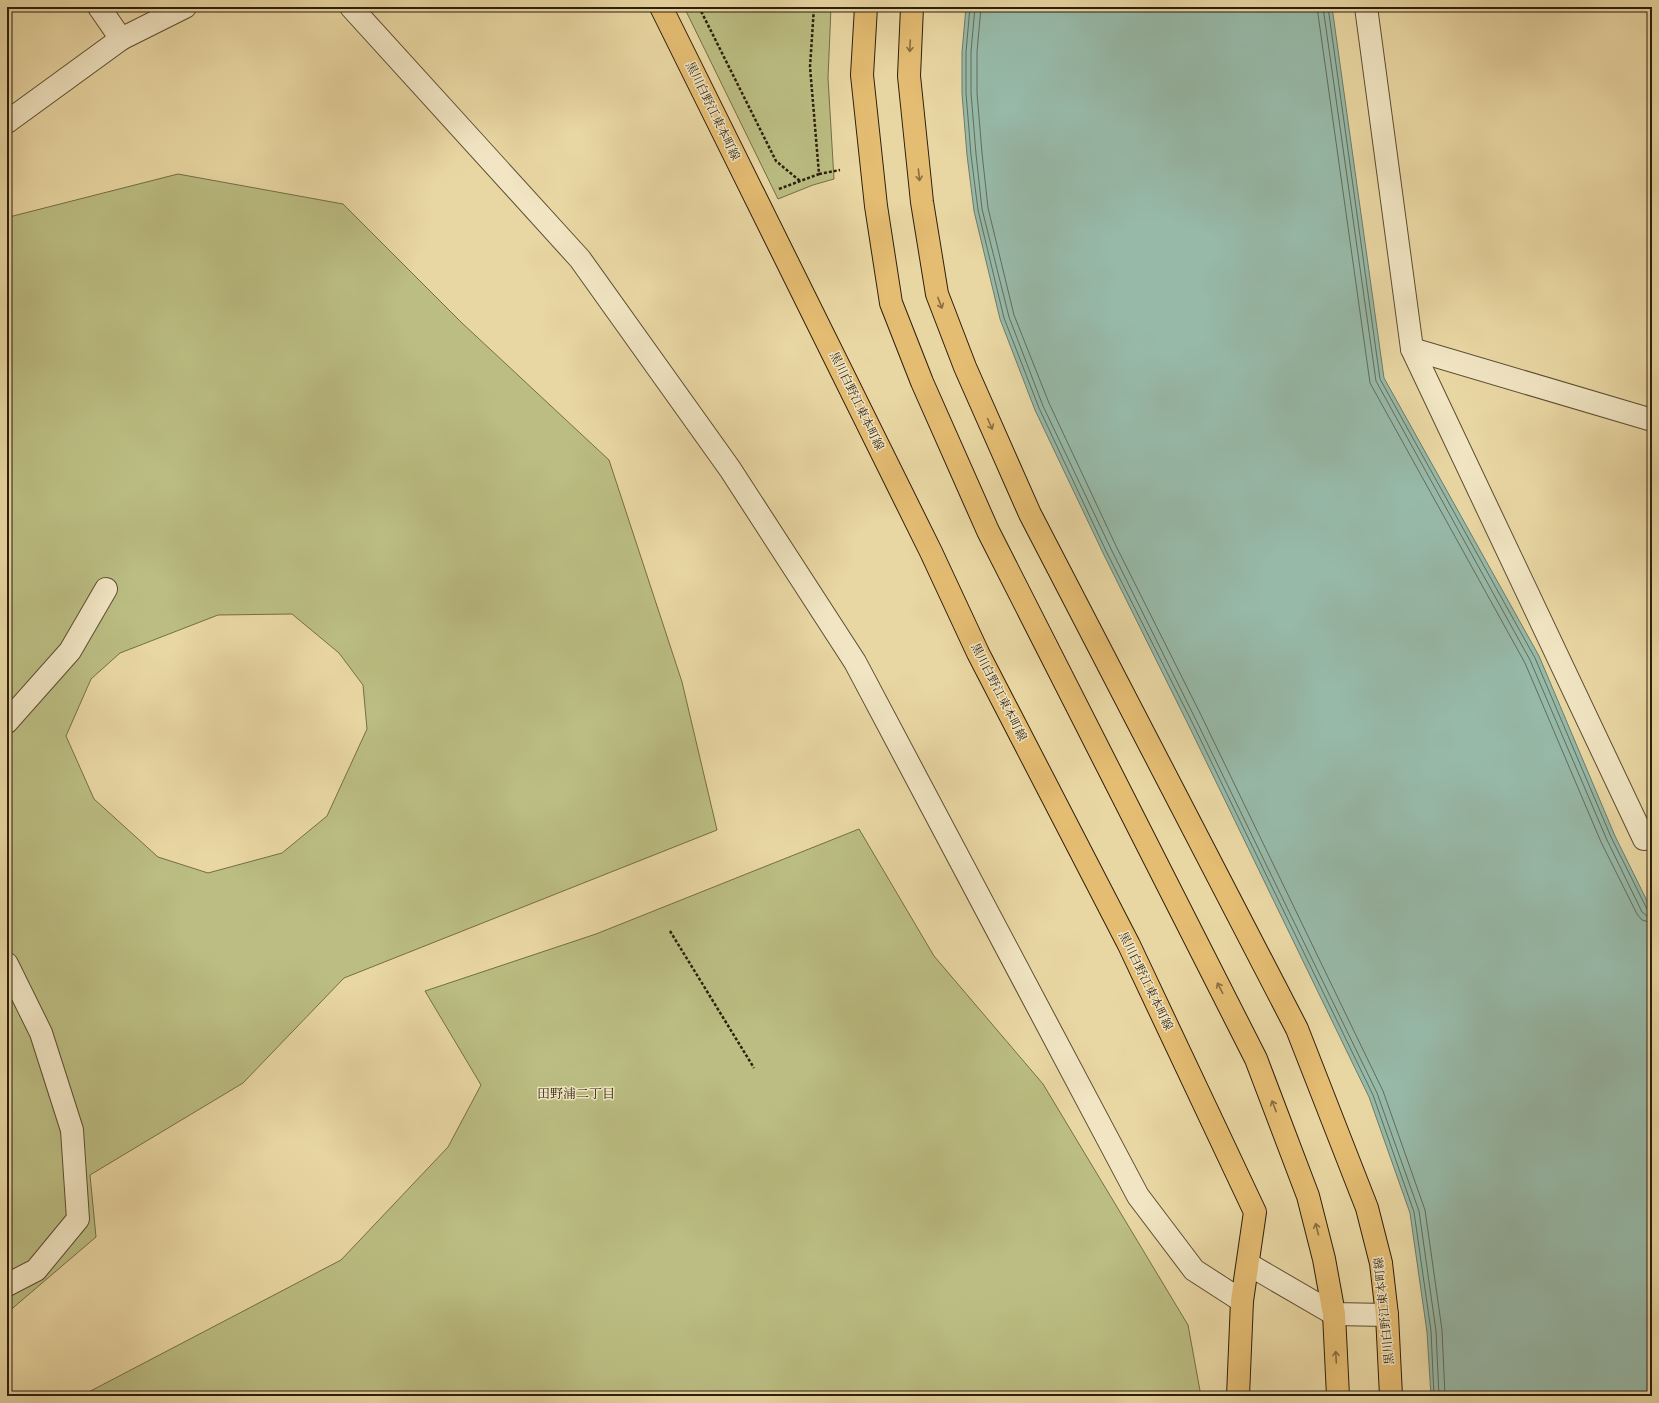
<svg xmlns="http://www.w3.org/2000/svg" width="1659" height="1403" viewBox="0 0 1659 1403" font-family="Alegreya,'Noto Serif JP',serif">
<style>
.green{fill:#bbbd82;stroke:#746e47;fill-rule:evenodd}
.water{fill:#97b9a8;stroke:#6d7b6a}
.lines{fill:none;stroke-linecap:round;stroke-linejoin:round}
.shore{stroke:#626c5a;stroke-width:1}
.minor-casing{stroke:#5c4d32;stroke-width:24}
.major-casing{stroke:#2d1f0c;stroke-width:24}
.path{stroke:#2d1f0c;stroke-width:2.5;stroke-dasharray:3 2;stroke-linecap:butt}
.minor{stroke:#f1e5c3;stroke-width:22}
.major{stroke:#e4bc72;stroke-width:22}
.oneway{stroke:#886e3f}
.labels{text-anchor:middle;dominant-baseline:central;stroke-width:3;stroke-linejoin:round;paint-order:stroke}
.street-label{font-size:12px;fill:#2d1f0c;stroke:#f1e5c3}
.neighbourhood-label{font-size:13px;fill:#2d1f0c;stroke:#f1e5c3}
</style>
<rect width="100%" height="100%" fill="#e9d7a3"/>
<filter id="stains"><feTurbulence type="fractalNoise" baseFrequency=".005" numOctaves="4"/><feColorMatrix values="0 0 0 0 .2 0 0 0 0 .09 0 0 0 0 .02 0 0 0 .5 -.17"/></filter>
<radialGradient id="worn" r=".72"><stop offset=".6" stop-color="#630" stop-opacity="0"/><stop offset="1" stop-color="#630" stop-opacity=".3"/></radialGradient>
<g class="green">
<path d="M684,7H831L828,78L834,179L813,185L778,199Z"/>
<path d="M178,174L343,204L462,323L609,460L682,682L717,830L344,978L243,1083L90,1175L96,1237L7,1313V220L9,217ZM292,614L339,653L363,685L367,729L327,816L282,853L208,873L158,857L94,799L66,736L91,679L120,653L218,615Z"/>
<path d="M859,829L934,956L1043,1084L1188,1325L1201,1396H81L341,1260L448,1147L481,1085L425,991L596,934Z"/>
</g>
<path class="water" d="M966,7H1332L1384,378L1539,656L1615,836L1652,911V1396H1431L1427,1332L1410,1213L1369,1097L1187,722L1104,555L1035,410L1000,319L974,211L967,155L962,94V52Z"/>
<g class="lines">
<g class="shore">
<path d="M970,7L966,52V93L971,155L978,210L1004,318L1039,408L1107,553L1191,720L1373,1095L1414,1212L1431,1331L1434,1396"/>
<path d="M975,7L971,52V93L976,154L982,209L1009,317L1043,406L1112,551L1195,718L1377,1093L1419,1211L1436,1331L1439,1396"/>
<path d="M981,7L977,52V93L982,153L988,208L1014,315L1049,403L1117,548L1201,715L1383,1091L1425,1210L1442,1330L1445,1396"/>
<path d="M1317,7L1370,383L1525,663L1601,842L1637,914L1642,920L1652,923"/>
<path d="M1323,7L1376,381L1530,660L1607,840L1642,912L1647,916L1652,917"/>
<path d="M1328,7L1380,379L1535,658L1611,837L1647,909L1652,912"/>
</g>
<defs>
<g id="minor">
<path d="M99,7L121,39"/>
<path d="M351,7L580,259L730,469L855,662L1138,1196L1194,1270L1242,1301"/>
<path d="M1366,7L1412,349L1644,839"/>
<path d="M7,122L121,39L185,7"/>
<path d="M1412,349L1652,420"/>
<path d="M7,722L70,651L106,589"/>
<path d="M7,964L41,1033L72,1130L78,1219L36,1270L7,1285"/>
<path d="M1248,1264L1334,1314L1387,1315"/>
</g>
<g id="major">
<path d="M661,7L931,552L978,653L1129,945L1255,1212L1242,1301L1238,1396"/>
<path d="M866,7L862,75L876,206L891,303L922,382L988,531L1256,1059L1308,1196L1324,1259L1334,1314L1338,1396"/>
<path d="M912,7L909,76L922,202L937,294L965,367L1030,514L1297,1029L1367,1208L1381,1263L1387,1315L1391,1396"/>
</g>
</defs>
<use href="#minor" class="minor-casing"/>
<use href="#major" class="major-casing"/>
<g class="path">
<path d="M699,7L776,161L800,181"/>
<path d="M819,174L840,170"/>
<path d="M779,189L819,174L810,67L814,7"/>
<path d="M670,931L754,1068"/>
</g>
<use href="#minor" class="minor"/>
<use href="#major" class="major"/>
</g>
<defs><path id="oneway-shaft" d="M-6 0H5M1.5-3L5.5 0L1.5 3" fill="none" stroke-width="1.6" stroke-linecap="round" stroke-linejoin="round"/></defs>
<g class="oneway">
<use href="#oneway-shaft" transform="translate(910 46) rotate(93)"/>
<use href="#oneway-shaft" transform="translate(919 175) rotate(84)"/>
<use href="#oneway-shaft" transform="translate(940 303) rotate(69)"/>
<use href="#oneway-shaft" transform="translate(990 424) rotate(66)"/>
<use href="#oneway-shaft" transform="translate(1220 988) rotate(-117)"/>
<use href="#oneway-shaft" transform="translate(1274 1106) rotate(-111)"/>
<use href="#oneway-shaft" transform="translate(1317 1229) rotate(-104)"/>
<use href="#oneway-shaft" transform="translate(1336 1357) rotate(-93)"/>
</g>
<g class="labels">
<g class="street-label">
<text transform="translate(713 111) rotate(64)">黒川白野江東本町線</text>
<text transform="translate(857 401) rotate(64)">黒川白野江東本町線</text>
<text transform="translate(999 692) rotate(63)">黒川白野江東本町線</text>
<text transform="translate(1146 981) rotate(64)">黒川白野江東本町線</text>
<text transform="translate(1384 1311) rotate(-96)">黒川白野江東本町線</text>
</g>
<g class="neighbourhood-label">
<text x="576" y="1093">田野浦二丁目</text>
</g>
</g>
<rect width="1659" height="1403" fill="none" stroke="#e9d7a3" stroke-width="24"/>
<rect x="8" y="8" width="1643" height="1387" fill="none" stroke="#2d1f0c" stroke-width="2"/>
<rect x="12" y="12" width="1635" height="1379" fill="none" stroke="#2d1f0c"/>
<rect width="100%" height="100%" filter="url(#stains)"/>
<rect width="100%" height="100%" fill="url(#worn)"/>
</svg>
